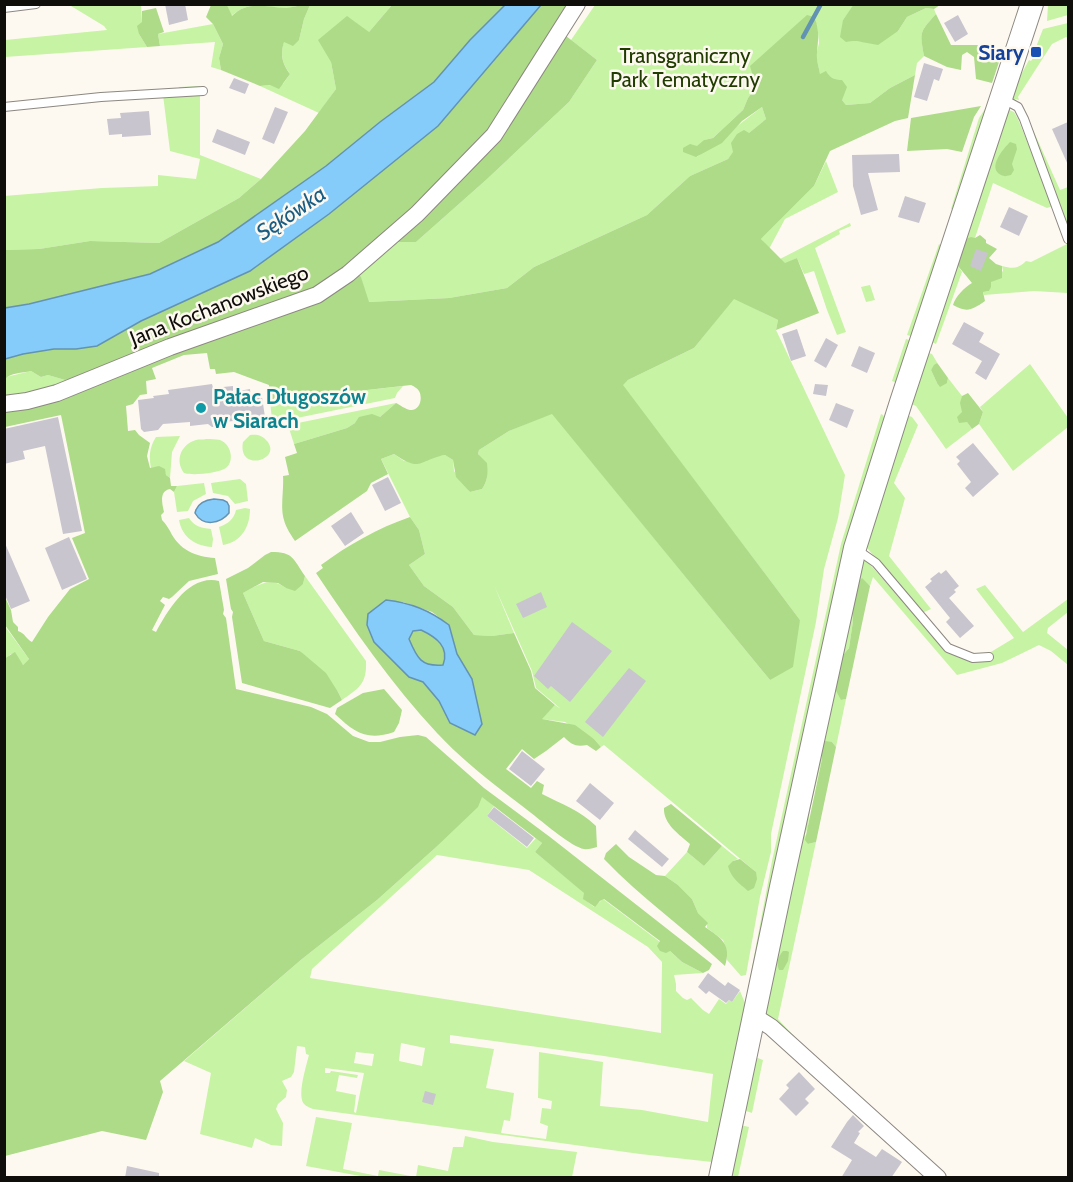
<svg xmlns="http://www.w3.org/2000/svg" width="1073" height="1182" viewBox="0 0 1073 1182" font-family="Cabin,sans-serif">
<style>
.green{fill:#c7f3a4;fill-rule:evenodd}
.forest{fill:#addb88;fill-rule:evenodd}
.water{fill:#86ccfb;stroke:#6293b3;stroke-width:1.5;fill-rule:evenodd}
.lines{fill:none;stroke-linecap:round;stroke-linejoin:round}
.stream{stroke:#6293b3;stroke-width:4.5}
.building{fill:#c8c5ce}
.lane-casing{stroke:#8c8780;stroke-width:10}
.street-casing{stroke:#8c8780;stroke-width:18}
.secondary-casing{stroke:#8c8780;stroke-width:24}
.lane{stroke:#fff;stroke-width:8}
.street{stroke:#fff;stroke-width:16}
.secondary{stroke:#fff;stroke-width:22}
.transit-dot{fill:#1a4fb4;stroke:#fef9f0;stroke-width:2}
.culture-dot{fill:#0f9aa8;stroke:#fef9f0;stroke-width:2}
.labels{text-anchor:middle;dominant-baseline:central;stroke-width:5;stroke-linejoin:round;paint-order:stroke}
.transit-label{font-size:21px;font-weight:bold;fill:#164399;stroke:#fef9f0;text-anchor:end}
.park-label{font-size:21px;fill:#203c00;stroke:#fef9f0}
.street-label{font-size:21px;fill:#0f0e0b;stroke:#fef9f0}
.culture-label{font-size:21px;font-weight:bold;fill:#0d838f;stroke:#fef9f0;text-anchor:start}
.water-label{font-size:22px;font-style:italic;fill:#1a5d84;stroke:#fef9f0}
</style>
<rect width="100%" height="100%" fill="#fef9f0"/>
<g class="green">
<path d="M80,4L141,5L142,22L139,34L147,47L5,57V40L107,30L104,26L71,6Z"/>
<path d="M227,5H298C283,14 261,1 244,8C240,9 235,13 231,16Z"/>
<path d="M310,5H392L369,32L331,62L336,89L319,113L260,86L283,84L290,74C282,63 280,55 284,41L299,40L304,19Z"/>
<path d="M595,5H854L843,20L846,42L856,41L865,42L898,31L907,17L926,8L934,9L936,14C919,33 920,31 924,56L917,63L915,75L890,88L870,103L846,105L842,100V80H834L820,74L816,56L819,43L817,24L756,87L748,98L743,110L713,138L704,140L697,157L762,107L766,119L748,134L728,159L690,176L647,215L534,267L507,288L449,298L368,302L361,278L358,274L391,242H416L486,180L569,102L597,60L571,40Z"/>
<path d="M1048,5H1068V15L1047,21Z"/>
<path d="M1068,23V38L1066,37L1052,44L1018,97L1019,100L1015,99L1014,101L1010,95L1029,60L1031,61L1033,58L1037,59L1041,49L1036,47L1043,29Z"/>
<path d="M213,24L223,44L219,58L221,70L211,67L215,42L160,46L158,34Z"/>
<path d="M200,86V155L261,179L239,198L159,243L90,241L39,249L5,250L4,196L102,188L158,186V175L196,179L200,159L170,151L163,95H181L179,87Z"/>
<path d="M991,100L957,211L951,209L979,118Z"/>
<path d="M1007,109L1014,112L1018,119L1053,206L1047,208L993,183L975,238L958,266L962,272L936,344L932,342Z"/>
<path d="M1025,112L1060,190L1068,187V231Z"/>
<path d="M826,161L838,192L785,219L769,249L761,239L814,186Z"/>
<path d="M850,223L851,226L839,231L840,234L815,248L846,332L837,335L827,310L814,271L804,274L797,258L785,264L780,259Z"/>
<path d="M939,244L942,246L914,337L907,335Z"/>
<path d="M1067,244L1068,248V293L1034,291L984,295L983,292L989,291L991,282L1003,271L1002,266C1013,269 1018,269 1026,261L1031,262Z"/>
<path d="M870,285L875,300L866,302L861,287Z"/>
<path d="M734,298L778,320L776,330L845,475L838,518L824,569L816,622L771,834V852L760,897L746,975L741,976L727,960L726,948L723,940L707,928V923L698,913L692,899L678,885L665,876L687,852L704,866L722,846L738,859L733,861L756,872L604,745L601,747L594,739L565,722L541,719L555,705L561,709L536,688L532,671L494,585L514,633L492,636L474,635L453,607L424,586L409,565L425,554L419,530L410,517L381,459L394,454L404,461L445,455L453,460L454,471L470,492L482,489C492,475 484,467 478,454L479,450L509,431L552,413L770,680L800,620L622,385L628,380L694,348Z"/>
<path d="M906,339L913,341L897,383L892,381Z"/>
<path d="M925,352L932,354L938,364L937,363L931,370L937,383H947L948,378L962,396C961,412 963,416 972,429L946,449L916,406L907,402Z"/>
<path d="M1030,364L1068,418V427L1013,471L979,424L983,412L980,407Z"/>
<path d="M31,371L41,377L48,375L65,380L92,374L5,400V379L6,377Z"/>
<path d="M403,386L397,393L395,398L287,420H272L270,401Z"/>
<path d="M396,403L380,417L355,423L347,428L294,444L288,425Z"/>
<path d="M881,414L883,415L886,421L752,977L750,978L772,861L841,544Z"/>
<path d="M904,414L912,417L918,425L894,483L905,498L889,556L931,609L922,613L867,548L864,542Z"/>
<path d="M250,435C257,434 262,435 267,441C283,460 237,473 243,442Z"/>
<path d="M180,436L172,452L170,478L166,475L164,469L159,467L151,468C149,457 149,448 156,437Z"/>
<path d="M206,439C211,439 216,439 220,440C231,444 235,461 226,468C219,473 192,476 184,473C175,461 180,445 196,440C199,439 203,440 206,439Z"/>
<path d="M240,479L246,484L248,501L235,504L228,496L213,493L211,483Z"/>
<path d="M204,483L206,494L193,501L188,511L177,512L174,492L177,486Z"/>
<path d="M245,508L250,509C250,526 242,542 223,545L219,527C228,524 234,519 236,510Z"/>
<path d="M189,518C194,526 201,528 211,529L213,539L212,547C195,546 182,537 179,520Z"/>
<path d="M860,559L867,561L926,628L949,651L959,657L976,661L1014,638L976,589L985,585L1023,632L1068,599V612L1048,628L1047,633L1068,650V665L1051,651L1039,645L1002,663L957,675L873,577L870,586L862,579L857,584L852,607L853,621L849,648L844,654L841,700L846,699L836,747L832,742L822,747V759L810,810L808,827L805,834L808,844L816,842L778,1019L801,1044L948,1177H945L765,1016Z"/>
<path d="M305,576L366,661C367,684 359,688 342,700L338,692L300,651L264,641L243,593C258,585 270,576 286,588L303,584Z"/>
<path d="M4,625L29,659L23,665L11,654L5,659Z"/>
<path d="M482,796L494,806L487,816L527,848L536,838L542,843L535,852L585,893L584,899L594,907L603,899L660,942L682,962L703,973L674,975L676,984V991L683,998L687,1000L691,998L703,1010L709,1014L719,999L726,1004L729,1000L732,1002L740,991L745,1003L712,1162L640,1154L313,1109C308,1107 303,1105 302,1100C299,1090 306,1066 309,1055L306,1054L305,1047L297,1046L294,1072L291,1077L282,1081L287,1090L286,1097L278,1104L276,1109L283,1123L282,1146L271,1145L255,1138L252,1148L200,1134L211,1073L184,1061L302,959L377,900L434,849ZM437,855L529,870L648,947L662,962L661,1033L310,978L312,969ZM450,1035L604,1056L713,1074L708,1122L642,1110L600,1106L603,1062L539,1052L538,1098L552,1101L551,1109L542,1108L540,1123L548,1126L546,1139L501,1133L504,1120L510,1121L514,1093L486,1088L494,1049L450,1043ZM401,1043L425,1048L422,1066L399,1061ZM356,1052L374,1054L372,1066L354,1063ZM325,1068L364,1073L356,1113L354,1112L356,1095L336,1091L339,1075L357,1078L358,1075L331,1071L330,1073H325Z"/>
<path d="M755,1057L763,1060L752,1113L743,1110Z"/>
<path d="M316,1117L352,1123L343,1169L378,1176L379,1170L416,1177L418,1165L448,1171L453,1147H463L465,1136L493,1142L577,1152L572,1177L371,1178L306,1166Z"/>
<path d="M740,1125L749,1127L738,1177L729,1178Z"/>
</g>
<g class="forest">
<path d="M854,4H940V5L934,9L926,8L907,17L898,31L878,45L856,41L846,42L840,37L843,20Z"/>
<path d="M211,5H227L232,16C235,13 240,9 244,8C257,3 273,8 287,8C296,7 301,4 310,5L304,19L299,40L293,46L284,42C280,55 282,63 290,74L279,89L270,85L260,86L221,70L219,58L223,44L213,24L206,17Z"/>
<path d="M392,5H506L470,40L434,82L380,122L326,166L218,242L150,274L29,304L5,308V250L39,249L90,241L159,243L239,198L261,179L305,131L336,89L331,62L318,40L347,16L369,32Z"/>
<path d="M541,5H572L557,29L597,60L569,102L486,180L416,242H376L315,292L92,374L65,380L48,375L41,377L31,371C22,373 10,373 5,379V359C29,348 70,348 97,346L329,214L438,126Z"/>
<path d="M156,8L164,32L158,34L160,46L147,47L139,34L137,26L142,22V11Z"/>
<path d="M936,14L951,45H981L1001,56L992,83L976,79L974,57L967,52L962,55L961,70L947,67L924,56C920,31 919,33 936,14Z"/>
<path d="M807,15L814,17C820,29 818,40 817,53C816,60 819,67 820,74L826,71C830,78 834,80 842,80L847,87L842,100L846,105L870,103L890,88L915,75L908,118L895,121L830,151L814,186L761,239L785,263L797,258L819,313L776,330L778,320L734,299L694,348L628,380L623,385L800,620L793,667L770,680L552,414L509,431L479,450L478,454L487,463C488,472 488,481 482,489L470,492L456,477L453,460L445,455C418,460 422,473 394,454L381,459L388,474L371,483L367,491L295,541C291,535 286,528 284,520C280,508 284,490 283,476L289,475L285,457L297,453L294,444L347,428L355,423L359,417L372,414L380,417L396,403C400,405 405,409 410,410C420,411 423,398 419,391C417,388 415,387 411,385L270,401L269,385L234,372L216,374L215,369H210L207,353L184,355L152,368L156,379L146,381L147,394L140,395L133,404L126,406L128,431L135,430L139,435L150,443L147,456L150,468L159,466L165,469L166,475L170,478L171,486H177L174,492L170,489C159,491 162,503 164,512L161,515L162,520C166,524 167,526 170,531C179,550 196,557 215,558L218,574L189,581L172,597L169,599L163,597L160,601L165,605L152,630L156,632C168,610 189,574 219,581L224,610L223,614L226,618L236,689L311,707L327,714L353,736L369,742H380L400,737L418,735L426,737L484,788L550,837L712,964L709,970L703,973L682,962L670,951L666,953L660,951L657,946L660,941L604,899L600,901L595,907L583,899L584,893L535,852L542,843L482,797L478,807L434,849L377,900L302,959L160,1081L163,1092L146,1140L102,1131L5,1156L4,659L15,652L23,665L29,659L5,625L4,595L11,610L13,622L18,627V631C25,633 26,639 32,642L48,617L70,589L89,579L72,538L85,533L61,415L5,427V409L358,274L361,277L369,302L449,298L507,288L534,267L647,215L690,176L728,159L733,152L731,143L737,134L744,130L749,133L766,119L762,107L742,121L722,143L696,157L683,152V148L690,144L697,146L704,140L713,138L743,110L748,98L756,87L750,66Z"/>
<path d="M981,106L974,117L962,152L947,149L907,151L911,118Z"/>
<path d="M1010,142L1016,144L1017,149L1012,164L1014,170L1011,175C1005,176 1006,177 1001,175C987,168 1003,149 1010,142Z"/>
<path d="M980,235L986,240V243L997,249L989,258L996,264L1002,266V278L991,282V287L989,291L983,292L985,301C972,310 967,313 953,305C955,297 965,287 972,283L958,266L966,239L971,237L975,238Z"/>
<path d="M937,363L938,364L948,378L947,383L940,387L937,383L931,370L934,365Z"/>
<path d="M968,393L983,412L979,424L972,429L967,422L959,423L957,417L962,412L960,403L962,396Z"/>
<path d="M410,517L419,530L425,554L409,565L424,586L453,607L474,635L492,636L514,633L531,671L535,688L555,705L542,719L575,725L594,739L601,747L596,751L587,745C576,747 572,745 564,737L546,751L534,759L522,749L506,769L531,788L537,781L544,785L542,794C561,804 580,810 596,826L597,847C593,848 587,850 584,849C572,847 545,824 535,816C501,790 466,764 437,733C391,684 353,628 316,573L323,568L321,565C348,545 378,528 410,517ZM403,602L432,612L449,625L457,654L472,679L450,723L439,701L423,682L409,676Z"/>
<path d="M271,552C294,552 293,559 305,576L303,584L295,591L286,588L278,583L263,582L243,593L264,641L300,651L326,673L338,692L342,700L330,708L242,683L232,617L233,612L231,609L226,579L248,568L265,555Z"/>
<path d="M862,578L870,586L846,699L841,700L834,687L839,665L844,654L849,648L853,621L852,607L857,584Z"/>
<path d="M421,630C436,637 449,646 443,665C421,667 417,658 409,639L413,631Z"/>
<path d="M384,689L402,710L399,723L394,732C367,741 355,733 335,714L337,708L363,693Z"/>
<path d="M825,741L832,742L836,747L816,842L808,844L805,840L822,759V747Z"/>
<path d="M671,804L722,846L704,866L687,852L690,844C680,835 663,824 664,808Z"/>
<path d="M616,844L629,857L656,875L665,876L678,885L692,899L698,913L708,923L705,927C721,938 732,944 725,966C686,929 641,898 604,859L606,853Z"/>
<path d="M740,859L756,872L757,879L754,888L748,891C739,883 731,878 728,866L733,861Z"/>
<path d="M783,951H787L789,952L788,961L783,970H779C776,962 778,957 783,951Z"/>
</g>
<g class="water">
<path d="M506,4L541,5L438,126L329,214L250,271L141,321L97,346L76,349H54L23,354L5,359V308L29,304L150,274L218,242L326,166L380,122L434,82L470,40Z"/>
<path d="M214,499L223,500L227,502L229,506V513C220,524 203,527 195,513C197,503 205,500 214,499Z"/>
<path d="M386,600C411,603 429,610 449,625L457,654L472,679L482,724L475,735L450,723L439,701L423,682L409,677L374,642L367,625L368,614ZM421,630C436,637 450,647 443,665C421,667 417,658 409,639L413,631Z"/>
</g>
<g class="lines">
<path class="stream" d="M803,37L821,4"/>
</g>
<g class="building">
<path d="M165,4H185L188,20L169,25Z"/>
<path d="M958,15L968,34L955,42L944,23Z"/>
<path d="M924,63L943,69L939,81L934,79L927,101L914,97Z"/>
<path d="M234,78L249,84L245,94L229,88Z"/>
<path d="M275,107L288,112L274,144L262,139Z"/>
<path d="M149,111L151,135L122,137V134L109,135L107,119L121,118L120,113Z"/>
<path d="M1068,122V165L1052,129Z"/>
<path d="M217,129L250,142L245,155L212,142Z"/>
<path d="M899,154L900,172L868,173L878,210L861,215L853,186L852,155Z"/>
<path d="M905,196L926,203L919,223L898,217Z"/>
<path d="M1009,207L1028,216L1019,236L1000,227Z"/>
<path d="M976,249L988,253L981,271L970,266Z"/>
<path d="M964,322L984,333L979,342L1000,354L986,380L975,373L982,361L952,344Z"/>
<path d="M797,329L806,356L791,361L782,334Z"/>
<path d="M826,338L838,345L826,368L814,361Z"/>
<path d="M859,346L875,353L867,373L851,366Z"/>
<path d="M212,384L213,388L233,386V392L250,389L251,399L262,397L265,417L225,422L218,427H212L208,424L190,426V422L163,424L158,430L144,432L141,429L138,400L154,398L153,396L169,394L168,390Z"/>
<path d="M815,384L828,385L826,396L813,394Z"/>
<path d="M836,403L854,410L847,428L829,420Z"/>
<path d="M58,417L82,531L63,534L45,446L23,451L25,459L4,464V429Z"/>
<path d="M973,443L999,474L973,497L965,488L971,482L957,464L960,461L956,457Z"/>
<path d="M388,477L401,503L385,511L372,485Z"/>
<path d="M351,512L364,533L345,546L331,526Z"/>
<path d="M69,537L87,579L62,590L45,548Z"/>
<path d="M4,541L30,601L11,609L4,593Z"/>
<path d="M946,570L959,586L954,590L956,592L949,598L974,626L960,638L946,622L950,618L925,587L932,581L930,579L939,572L941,574Z"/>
<path d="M541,592L547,607L523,618L516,604Z"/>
<path d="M572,622L612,651L570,702L551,686L548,689L534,676Z"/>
<path d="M629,668L646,681L603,737L585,722Z"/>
<path d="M522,751L545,769L531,786L509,769Z"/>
<path d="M590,783L614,803L600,820L576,801Z"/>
<path d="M494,807L534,838L527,847L487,816Z"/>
<path d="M635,830L669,859L662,867L628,839Z"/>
<path d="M708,973L725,986L728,982L740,990L732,1002L729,1000L726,1003L709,991L706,994L698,987Z"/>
<path d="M799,1072L815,1089L805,1099L809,1103L796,1116L779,1099L789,1088L786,1085Z"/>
<path d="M425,1091L436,1094L433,1105L422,1102Z"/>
<path d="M853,1115L864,1126L858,1132L860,1133L854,1143L876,1157L882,1149L902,1162L891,1178H841L852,1160L831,1147L847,1122Z"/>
<path d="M127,1166L159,1173V1178H125Z"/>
</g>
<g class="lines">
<defs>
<g id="lane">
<path d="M4,8L36,4"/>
<path d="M1003,99L1018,107L1024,119L1068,239"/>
<path d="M4,107L101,97L203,91"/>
<path d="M856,549L876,563L948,648L973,658L989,657"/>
</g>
<g id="street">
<path d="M4,404L27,401L57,393L170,347L317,295L348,274L417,214L494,135L577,4"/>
<path d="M754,1016L771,1027L938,1178"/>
</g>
<path id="secondary" d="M720,1178L781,887L855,548L901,402L1032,4"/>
</defs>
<use href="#lane" class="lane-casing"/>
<use href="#street" class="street-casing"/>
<use href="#secondary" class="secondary-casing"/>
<use href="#lane" class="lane"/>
<use href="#street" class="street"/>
<use href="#secondary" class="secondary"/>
</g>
<rect class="transit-dot" x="1030" y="46" width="12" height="12" rx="3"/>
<circle class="culture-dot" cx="201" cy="408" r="6"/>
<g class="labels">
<g class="transit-label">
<text x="1024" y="52">Siary</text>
</g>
<g class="park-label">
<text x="685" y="55">Transgraniczny<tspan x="685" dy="24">Park Tematyczny</tspan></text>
</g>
<g class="street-label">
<text transform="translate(219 305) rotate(-21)">Jana Kochanowskiego</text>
</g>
<g class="culture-label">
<text x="213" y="396">Pałac Długoszów<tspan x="213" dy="24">w Siarach</tspan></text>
</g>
<g class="water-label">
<text transform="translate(291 213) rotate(-34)">Sękówka</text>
</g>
</g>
<rect width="1073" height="1182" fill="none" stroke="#0f0e0b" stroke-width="12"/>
</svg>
